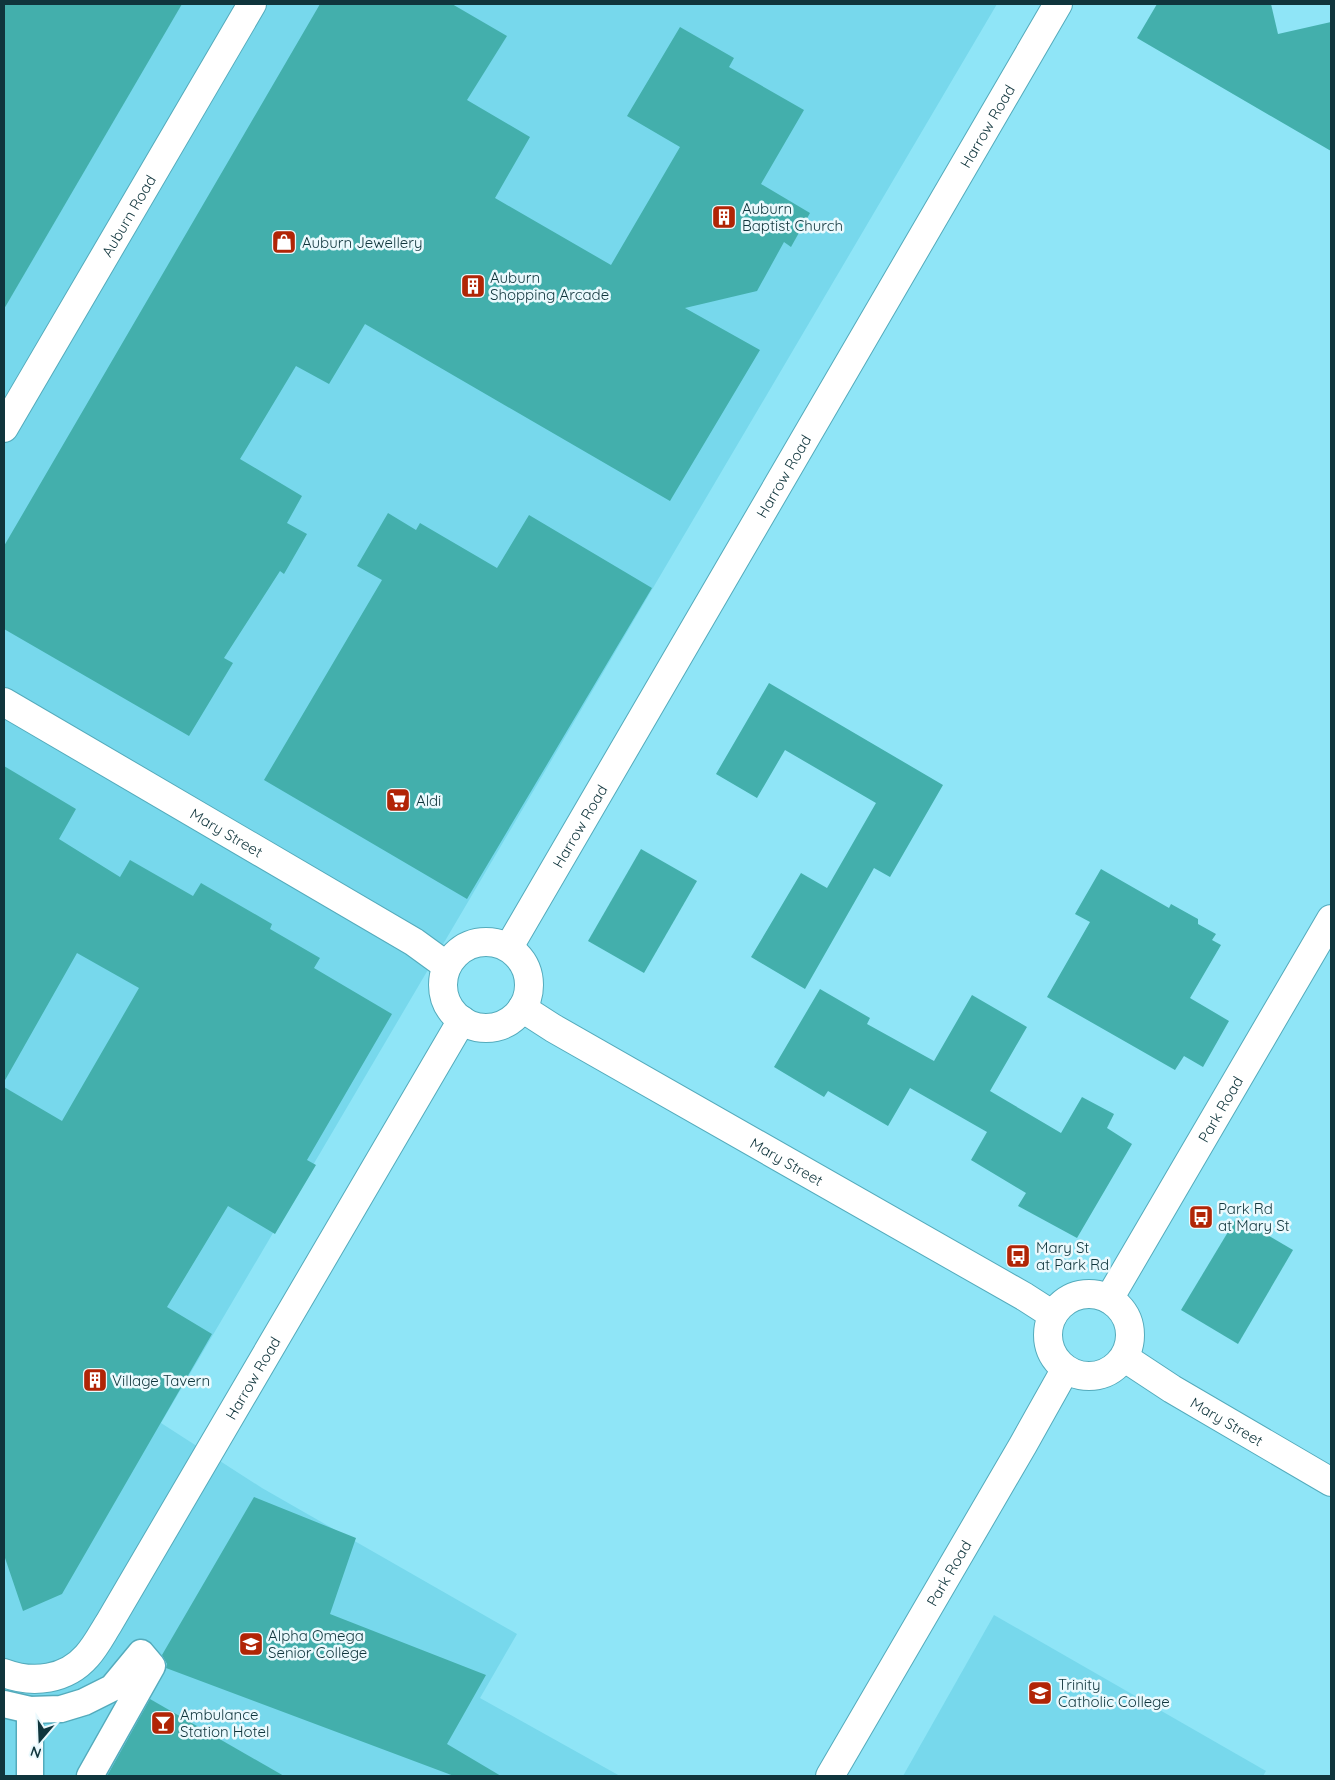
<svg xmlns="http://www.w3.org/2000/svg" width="1335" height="1780" viewBox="0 0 1335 1780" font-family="Quicksand,sans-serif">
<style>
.built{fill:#77d8ec}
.building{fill:#43afac}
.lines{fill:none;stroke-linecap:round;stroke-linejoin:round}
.pedestrian-casing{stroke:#54abbc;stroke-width:29}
.minor-casing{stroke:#54abbc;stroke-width:30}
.tertiary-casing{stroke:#54abbc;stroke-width:30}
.pedestrian{stroke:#fff;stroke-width:26}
.minor{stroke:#fff;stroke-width:28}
.tertiary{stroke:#fff;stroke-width:28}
.labels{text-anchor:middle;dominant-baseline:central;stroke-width:5;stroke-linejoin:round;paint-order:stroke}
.street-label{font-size:15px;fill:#10353c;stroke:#eaf9fd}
.poi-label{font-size:15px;fill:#10353c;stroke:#eaf9fd;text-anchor:start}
</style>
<rect width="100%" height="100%" fill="#8fe5f7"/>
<g class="built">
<path d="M4,4H997L161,1423L262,1488L517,1634L480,1698L620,1776H4Z"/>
<path d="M994,1615L1266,1771L1263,1776H903Z"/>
</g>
<g class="building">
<path d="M4,4H182L4,309Z"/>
<path d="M320,4H452L507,36L467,100L530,137L495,198L611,265L680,147L627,116L680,27L734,58L729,67L804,110L761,184L810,213L791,247L784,242L757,291L685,308L760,350L670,501L365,324L329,384L296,366L240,459L302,496L287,523L307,534L284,574L280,571L224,658L233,663L189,736L4,629V546Z"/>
<path d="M1157,4H1271L1278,34L1331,22V151L1137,38Z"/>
<path d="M388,513L416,530L420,523L497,568L529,515L652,588L467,899L264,780L382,580L357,566Z"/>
<path d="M769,683L943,785L890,877L874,868L805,989L751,957L801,873L827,888L876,803L785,750L757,798L716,774Z"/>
<path d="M4,766L76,809L59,839L120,877L130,860L193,896L201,883L272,924L270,929L320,958L314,968L392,1014L307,1160L316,1165L275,1234L228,1206L167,1307L212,1334L62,1594L23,1611L4,1555V1087L62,1121L139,988L77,953L4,1082Z"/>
<path d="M641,849L697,881L644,973L588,941Z"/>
<path d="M1101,869L1169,908L1171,904L1198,919V924L1216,934L1212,940L1221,945L1190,998L1229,1021L1203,1067L1184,1056L1175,1070L1047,997L1090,922L1075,914Z"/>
<path d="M820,989L870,1018L867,1024L934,1061L972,995L1027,1027L990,1091L1061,1133L1082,1097L1114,1114L1107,1128L1132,1144L1077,1238L1018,1206L1026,1193L971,1160L987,1132L910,1088L888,1126L828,1091L824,1097L774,1067Z"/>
<path d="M1237,1217L1293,1250L1238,1344L1181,1310Z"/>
<path d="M254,1497L356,1538L330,1614L486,1675L447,1744L501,1776H454L166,1668L167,1664L162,1655Z"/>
<path d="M150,1699L284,1776H107Z"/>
</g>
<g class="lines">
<defs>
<g id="pedestrian">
<path d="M4,1704L30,1710L61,1709L84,1702L112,1688L141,1653L152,1666L90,1776"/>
<path d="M30,1710V1776"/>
</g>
<g id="minor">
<path id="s1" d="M4,428L252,4"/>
<path id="s2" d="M4,702L414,942L447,966"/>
<circle cx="486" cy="985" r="43"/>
<path id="s3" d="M509,947L1058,4"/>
<path id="s4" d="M522,1008L553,1028L1025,1297L1053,1315"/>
<path id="s5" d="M1125,1358L1172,1389L1331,1482"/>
<path id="s6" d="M4,1673C33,1684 66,1680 87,1656C96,1646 102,1634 109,1623L462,1020"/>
</g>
<g id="tertiary">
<circle cx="1089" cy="1335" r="41"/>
<path id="s7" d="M1109,1299L1331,919"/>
<path id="s8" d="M830,1776L1023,1445L1065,1370"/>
</g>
</defs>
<use href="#pedestrian" class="pedestrian-casing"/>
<use href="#minor" class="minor-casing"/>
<use href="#tertiary" class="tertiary-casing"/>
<use href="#pedestrian" class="pedestrian"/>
<use href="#minor" class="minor"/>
<use href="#tertiary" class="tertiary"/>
</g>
<defs>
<symbol id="building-square" viewBox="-11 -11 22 22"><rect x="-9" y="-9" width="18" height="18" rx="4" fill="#b12506" stroke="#eaf9fd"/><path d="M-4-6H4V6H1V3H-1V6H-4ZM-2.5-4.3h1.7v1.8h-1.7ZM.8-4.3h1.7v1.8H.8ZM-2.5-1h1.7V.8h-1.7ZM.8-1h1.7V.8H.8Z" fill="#fff"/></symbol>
<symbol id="shop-square" viewBox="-11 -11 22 22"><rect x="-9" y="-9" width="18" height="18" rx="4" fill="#b12506" stroke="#eaf9fd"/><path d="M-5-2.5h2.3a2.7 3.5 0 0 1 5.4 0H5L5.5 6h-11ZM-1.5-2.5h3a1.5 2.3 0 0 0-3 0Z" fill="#fff"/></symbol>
<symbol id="supermarket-square" viewBox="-11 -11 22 22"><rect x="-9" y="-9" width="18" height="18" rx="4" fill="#b12506" stroke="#eaf9fd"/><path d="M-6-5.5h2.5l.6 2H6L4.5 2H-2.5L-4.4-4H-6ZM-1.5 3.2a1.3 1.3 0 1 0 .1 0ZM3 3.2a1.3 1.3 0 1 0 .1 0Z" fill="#fff"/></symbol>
<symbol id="bus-square" viewBox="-11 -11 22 22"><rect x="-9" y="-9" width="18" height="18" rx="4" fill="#b12506" stroke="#eaf9fd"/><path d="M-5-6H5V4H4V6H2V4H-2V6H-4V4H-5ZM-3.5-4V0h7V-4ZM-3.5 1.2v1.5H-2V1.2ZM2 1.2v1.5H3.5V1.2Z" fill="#fff"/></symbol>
<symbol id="school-square" viewBox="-11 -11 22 22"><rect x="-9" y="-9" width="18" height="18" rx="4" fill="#b12506" stroke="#eaf9fd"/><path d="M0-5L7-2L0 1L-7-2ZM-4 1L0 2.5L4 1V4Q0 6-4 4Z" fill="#fff"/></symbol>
<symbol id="bar-square" viewBox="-11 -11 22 22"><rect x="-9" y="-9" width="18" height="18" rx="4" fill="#b12506" stroke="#eaf9fd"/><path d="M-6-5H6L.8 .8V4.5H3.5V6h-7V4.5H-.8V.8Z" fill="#fff"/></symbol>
</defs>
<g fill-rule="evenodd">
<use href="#building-square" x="710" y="203" width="28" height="28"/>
<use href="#shop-square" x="270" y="228" width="28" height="28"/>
<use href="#building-square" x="459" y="272" width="28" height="28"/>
<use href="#supermarket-square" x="384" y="786" width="28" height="28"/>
<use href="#bus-square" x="1187" y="1203" width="28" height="28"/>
<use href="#bus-square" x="1004" y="1242" width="28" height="28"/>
<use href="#building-square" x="81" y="1366" width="28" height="28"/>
<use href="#school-square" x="237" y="1630" width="28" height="28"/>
<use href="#school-square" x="1026" y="1679" width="28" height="28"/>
<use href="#bar-square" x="149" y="1709" width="28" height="28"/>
</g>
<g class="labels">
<g class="street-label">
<text stroke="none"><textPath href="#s3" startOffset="950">Harrow Road</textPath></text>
<text stroke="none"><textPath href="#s1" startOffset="246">Auburn Road</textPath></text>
<text stroke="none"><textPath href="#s3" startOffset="545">Harrow Road</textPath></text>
<text stroke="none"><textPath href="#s3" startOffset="140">Harrow Road</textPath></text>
<text stroke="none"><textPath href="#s2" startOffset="258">Mary Street</textPath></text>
<text stroke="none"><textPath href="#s7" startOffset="220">Park Road</textPath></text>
<text stroke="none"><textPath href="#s4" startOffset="306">Mary Street</textPath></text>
<text stroke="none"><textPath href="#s6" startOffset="414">Harrow Road</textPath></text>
<text stroke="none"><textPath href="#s5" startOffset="120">Mary Street</textPath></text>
<text stroke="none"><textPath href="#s8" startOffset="235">Park Road</textPath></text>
</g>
<g class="poi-label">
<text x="742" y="208">Auburn<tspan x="742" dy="17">Baptist Church</tspan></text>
<text x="302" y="242">Auburn Jewellery</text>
<text x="490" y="277">Auburn<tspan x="490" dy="17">Shopping Arcade</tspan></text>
<text x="416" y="800">Aldi</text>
<text x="1218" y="1208">Park Rd<tspan x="1218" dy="17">at Mary St</tspan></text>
<text x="1036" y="1247">Mary St<tspan x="1036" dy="17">at Park Rd</tspan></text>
<text x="112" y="1380">Village Tavern</text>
<text x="268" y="1635">Alpha Omega<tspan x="268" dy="17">Senior College</tspan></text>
<text x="1058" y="1684">Trinity<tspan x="1058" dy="17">Catholic College</tspan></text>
<text x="180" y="1714">Ambulance<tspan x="180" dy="17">Station Hotel</tspan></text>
</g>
</g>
<rect width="1335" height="1780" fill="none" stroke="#10353c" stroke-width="10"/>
<g transform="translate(40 1740) rotate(199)" stroke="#eaf9fd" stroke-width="4" paint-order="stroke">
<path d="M0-4L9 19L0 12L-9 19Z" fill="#10353c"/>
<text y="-8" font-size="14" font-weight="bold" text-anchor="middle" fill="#10353c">N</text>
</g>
</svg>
